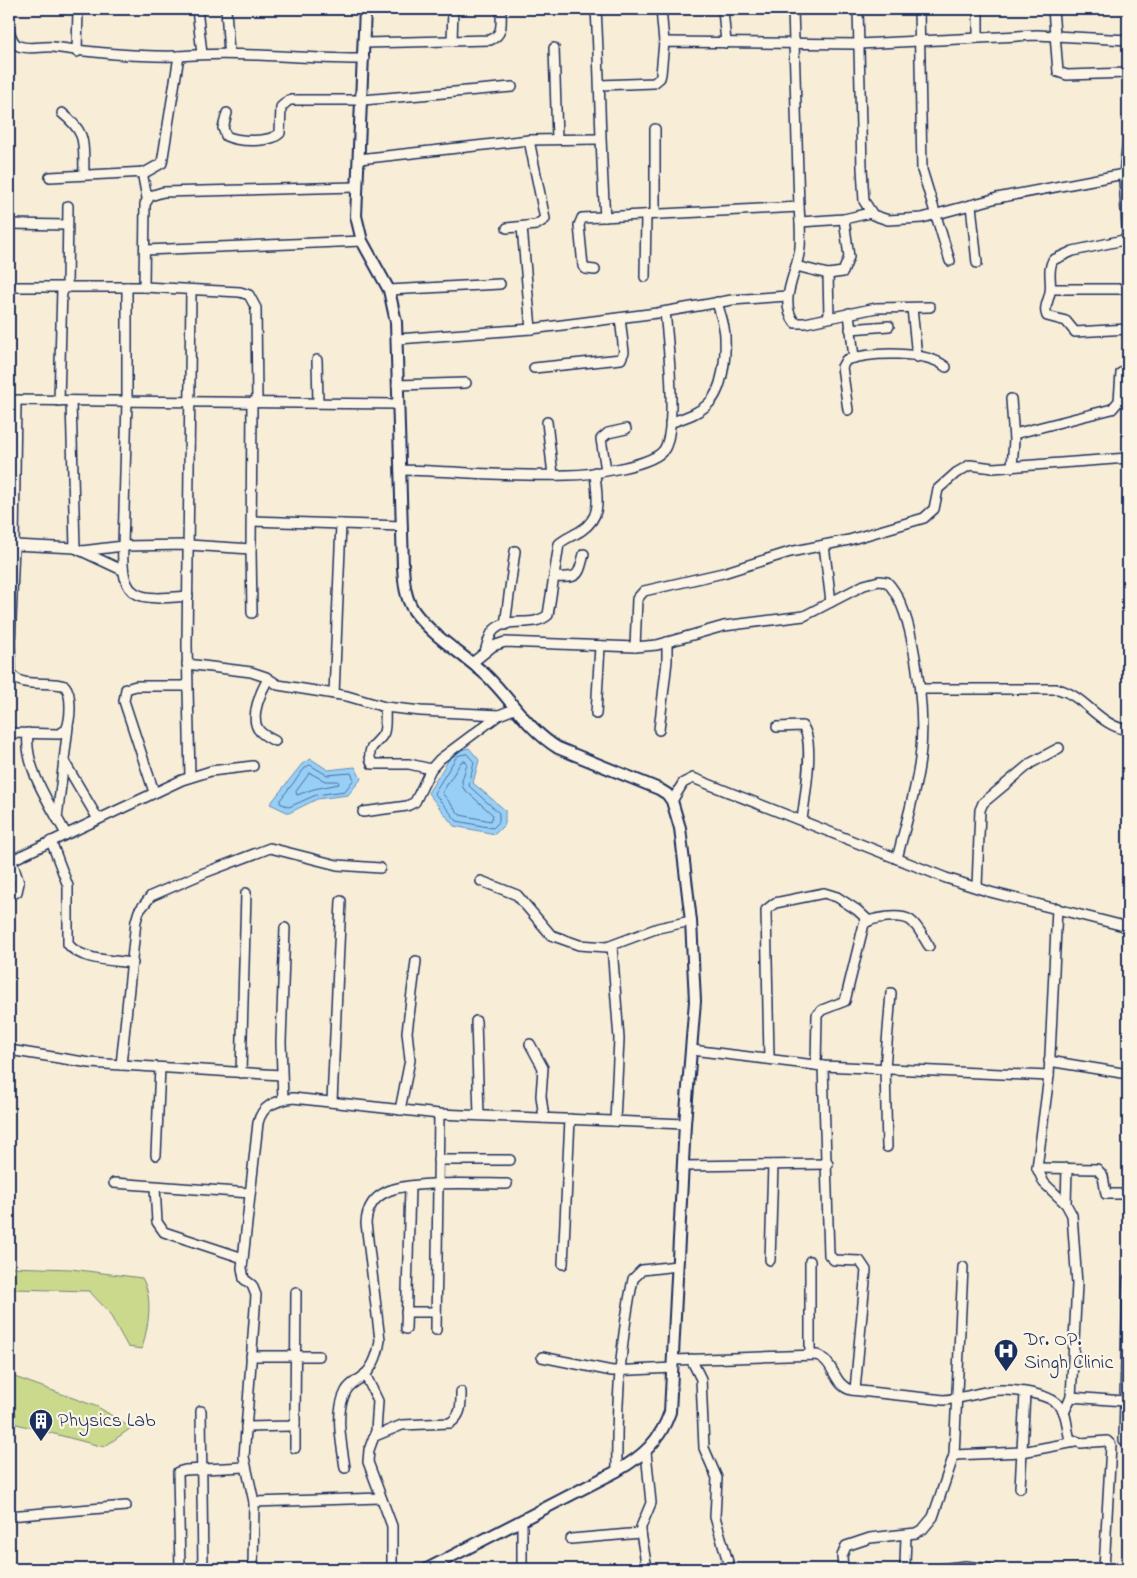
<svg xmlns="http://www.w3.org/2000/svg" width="1137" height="1578" viewBox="0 0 1137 1578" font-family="'Indie Flower',sans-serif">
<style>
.green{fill:#cad98c;stroke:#728475}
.water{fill:#97cff6;stroke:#658fb9}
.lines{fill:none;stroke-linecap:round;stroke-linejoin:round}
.shore{stroke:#4d6f9b;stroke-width:1}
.minor-casing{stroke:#1b2f5e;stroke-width:12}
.tertiary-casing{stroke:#1b2f5e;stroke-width:14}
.minor{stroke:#fcf5e5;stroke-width:9}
.tertiary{stroke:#fcf5e5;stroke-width:10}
.labels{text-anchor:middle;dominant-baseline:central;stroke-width:4.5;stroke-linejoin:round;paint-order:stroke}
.poi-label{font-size:20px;fill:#1b2f5e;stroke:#fcf5e5;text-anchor:start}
</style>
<rect width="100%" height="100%" fill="#f8edd6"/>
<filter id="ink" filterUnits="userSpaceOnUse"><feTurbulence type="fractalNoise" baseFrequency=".02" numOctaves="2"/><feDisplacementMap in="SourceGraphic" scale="10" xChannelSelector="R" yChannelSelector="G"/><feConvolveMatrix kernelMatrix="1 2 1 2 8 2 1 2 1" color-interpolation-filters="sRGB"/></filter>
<g filter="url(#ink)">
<g class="green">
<path d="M9,1267L71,1269L142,1278C154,1299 148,1326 142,1349L128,1347L108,1311L89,1291L14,1289L9,1291Z"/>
<path d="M9,1375L98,1407L131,1428L104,1447L9,1422Z"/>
</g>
<g class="water">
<path d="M469,748L479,760L473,783L505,810V824L495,834L454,826L428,793L454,751Z"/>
<path d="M311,759L328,770L355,767L361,779L348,795L317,799L289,813L270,804L302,764Z"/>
</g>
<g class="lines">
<g class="shore">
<path d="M467,754L474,762L469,786L499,813V822L493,828L457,821L434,793L457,756Z"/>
<path d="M465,761L467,764L462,781L463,788L493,815L491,821L460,815L442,793L461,762Z"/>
<path d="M310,765L327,775L351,773L354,779L345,791L316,795L289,807L280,803V800L305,768Z"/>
<path d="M310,773L325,781H338L339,784L314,789L297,795L296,792Z"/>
</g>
<defs>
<g id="minor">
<path d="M197,9L202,54"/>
<path d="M226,9L229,54"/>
<path d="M596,9C600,78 600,147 605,217"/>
<path d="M661,9L664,42"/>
<path d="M723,9L726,43"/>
<path d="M858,9L862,168L864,201L873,215L888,220L922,218L997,198L1124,174"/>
<path d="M919,9L922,170L950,261"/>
<path d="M978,9V36"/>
<path d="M1053,9L1058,72L1067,75L1128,73"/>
<path d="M9,31C11,36 13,44 19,46C29,50 43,46 53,47C96,53 136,57 179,56"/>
<path d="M452,41L453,9"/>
<path d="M365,43L490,40C504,35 501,22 501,9"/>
<path d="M554,48L557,139"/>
<path d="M77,52L78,9"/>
<path d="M600,85L654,83L660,78L661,74L664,42L859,44L1037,35L1128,40"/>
<path d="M62,113C88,134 83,143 84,174"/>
<path d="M227,113L223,128L226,136C239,142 270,143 280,133L281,107L289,100H363L512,87"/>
<path d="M655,129V214"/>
<path d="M1128,140L1125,164H1128"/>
<path d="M359,159L529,140L599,139"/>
<path d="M1125,164L1124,180L1128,242"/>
<path d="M142,172L147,198"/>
<path d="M50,177L146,172L162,163L179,56C241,51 302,59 364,59"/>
<path d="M971,205L977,263"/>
<path d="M799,207C800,220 801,234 800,247C798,273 777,300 795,323H805L876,308L930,307"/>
<path d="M800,222L844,219L870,213"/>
<path d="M9,224L67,225"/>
<path d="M522,227L531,329"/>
<path d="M507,228L536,225L545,219L529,140"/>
<path d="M1128,239L1073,251L1053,260C1047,271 1052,281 1050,292C1049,300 1043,308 1047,316L1066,321L1075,332L1128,329"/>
<path d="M145,250L362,241"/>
<path d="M796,266L828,274L843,272L849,257L844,219"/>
<path d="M595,270L586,269L583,266L579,225L582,218L799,207L793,9"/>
<path d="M828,274L829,317"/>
<path d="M645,277L646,215"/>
<path d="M9,287H144L240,292L249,295L256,308L257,401"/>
<path d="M127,287V401L123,546L189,545L251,549L252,402"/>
<path d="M144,287L145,204L150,196L163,192L356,187"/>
<path d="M67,288L68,206"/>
<path d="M1051,289H1128"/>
<path d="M389,290L500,284"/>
<path d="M912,308L917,357"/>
<path d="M849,313L854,358"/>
<path d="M850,329L889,326"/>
<path d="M398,339L531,329L657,313L732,300L787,296"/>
<path d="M317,360L318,402"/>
<path d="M534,368L621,359L624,352L620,318"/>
<path d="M397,385L466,383"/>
<path d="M1011,399L1014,440L1012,467"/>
<path d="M9,400L397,404"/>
<path d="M59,401L62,288"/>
<path d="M71,401L75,548"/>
<path d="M848,410L842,367L846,360C871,352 926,350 946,367"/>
<path d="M547,422L553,475"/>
<path d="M670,423C683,418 698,414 708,404C723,391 726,356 725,337C725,325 720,314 717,302"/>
<path d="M1014,434L1112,409L1119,401L1121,373L1128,370"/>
<path d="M400,470C456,471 512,477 568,475C587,475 656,466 665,448C677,425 668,340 665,312"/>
<path d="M606,470L601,439L608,433L626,429"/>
<path d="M252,521L402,526"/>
<path d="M9,545H14L16,401"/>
<path d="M824,545L831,602"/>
<path d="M251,549L252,613"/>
<path d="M82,551L123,546C120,603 140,600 188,596"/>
<path d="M555,577C579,578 578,577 584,554"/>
<path d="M505,625L515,551"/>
<path d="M635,647L637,599L644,591L723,573L790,552L849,540L924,518L934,509L938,489L956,473L970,465L993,468L1128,458"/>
<path d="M485,652C487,645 489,635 494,630C508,616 533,628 548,615L559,544C565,538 575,535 582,530C604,515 596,495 595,472"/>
<path d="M472,663L493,646L505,642L635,647L657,645L724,626L804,616L864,585L879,581L887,582C901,596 908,622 912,641C920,680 925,719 920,759C916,792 905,826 897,859"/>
<path d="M187,664L251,672L266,677L278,685L347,696L385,707L421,711L499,715"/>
<path d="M268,679C261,691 250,716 258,729C262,735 269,738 275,741"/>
<path d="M920,689H1058C1085,696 1099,726 1128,730"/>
<path d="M334,694L341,524"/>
<path d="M385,707C385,714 386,725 384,732C380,744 364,745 372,764H409L431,769"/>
<path d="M596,714L600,646"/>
<path d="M777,727L802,726C816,739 804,801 802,820"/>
<path d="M659,730L667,661V642"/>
<path d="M9,733L59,734L66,730C71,720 72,694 65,686C49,680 22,689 11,674L10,645L14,545L75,548L122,570"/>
<path d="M28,733C24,768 50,804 66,834"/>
<path d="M65,763L98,819"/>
<path d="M190,777L187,645L191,291"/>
<path d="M154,792L124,701L126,689L136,686H187"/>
<path d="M672,801L683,783L693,778L946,878L990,892L1128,927"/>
<path d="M363,812L407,806L415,802L431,769L440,759L499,715L514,709"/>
<path d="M57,818L68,727"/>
<path d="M51,841L68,886V944C81,961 114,960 133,963"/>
<path d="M9,852L19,883L17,892L9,896"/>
<path d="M12,860L182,780L211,771L253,766"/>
<path d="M481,881L517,895L551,935L579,945L607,947L658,928L691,921"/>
<path d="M977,887L980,810L983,803L1031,763L1059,748"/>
<path d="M1057,908L1049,1076L1037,1168L1044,1183L1066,1204L1072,1215L1077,1284L1071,1397L1064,1413"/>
<path d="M612,946L619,1039L615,1121"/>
<path d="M476,1021L479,1115"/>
<path d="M530,1044L543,1068L541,1096L544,1118"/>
<path d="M9,1050L90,1063L281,1075"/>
<path d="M692,1050L823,1066L1049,1076"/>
<path d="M769,1058L766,910L775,903L824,893L837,897L857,910L869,921"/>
<path d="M1049,1061L1128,1074"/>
<path d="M121,1065L136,921L139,911L151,896L204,873L270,848L337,865L380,868"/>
<path d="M816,1065L817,1015L822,1010L845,1001L864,924C872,917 901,914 910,920C918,925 924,939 929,946"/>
<path d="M823,1066L829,1255L834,1260L860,1261L866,1270L855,1390"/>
<path d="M241,1073L246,893"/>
<path d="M283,1100L281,1042L285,928"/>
<path d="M332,1102L341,901"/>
<path d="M400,1110L410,1060L407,1032L416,961"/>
<path d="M887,1147L885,1068L891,993"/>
<path d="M156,1155L160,1068"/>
<path d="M438,1160H510"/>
<path d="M683,1166L828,1164"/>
<path d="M1037,1168L1097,1169L1103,1176L1106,1194H1128"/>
<path d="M114,1183L250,1193"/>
<path d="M155,1187L157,1222L164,1232L243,1258"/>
<path d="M1066,1204L1067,1168"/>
<path d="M770,1260L773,1165"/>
<path d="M810,1261V1355"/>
<path d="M563,1264L570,1119"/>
<path d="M406,1312H436"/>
<path d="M406,1329L410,1187"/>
<path d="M436,1330L439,1114"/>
<path d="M251,1356H319"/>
<path d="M542,1357L612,1371L673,1368"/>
<path d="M691,1359L701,1379L704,1448L717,1478L715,1517L730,1569"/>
<path d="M673,1360L817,1355C835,1362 833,1385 851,1390L944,1400C960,1399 974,1394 990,1391C1007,1388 1047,1392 1060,1406C1068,1415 1066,1428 1070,1439L1081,1443L1107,1441L1111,1445L1104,1569"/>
<path d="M365,1374L378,1401L376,1431L369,1450L368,1462L392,1526V1569"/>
<path d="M1071,1397L1124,1401"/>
<path d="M201,1411L203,1569"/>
<path d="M246,1427L290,1426L295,1423L296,1292"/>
<path d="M375,1436L402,1425L450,1423C462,1415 461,1405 461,1392"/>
<path d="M1124,1440L1128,1279"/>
<path d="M295,1448V1423"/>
<path d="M646,1452L651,1503L641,1527V1533L647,1569"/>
<path d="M954,1455L1022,1452L1075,1442"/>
<path d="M345,1468C342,1445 334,1413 346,1391C350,1384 355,1382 361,1378C373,1369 378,1355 380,1340L366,1223C367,1209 373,1198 386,1192C408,1180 480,1184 507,1184"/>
<path d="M617,1471C616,1406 620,1342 633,1279L642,1270L677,1266"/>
<path d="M1020,1488L1025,1393"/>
<path d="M254,1502L381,1498"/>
<path d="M9,1516L126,1506"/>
<path d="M906,1536L905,1565L907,1569"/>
<path d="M571,1539L641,1533"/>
<path d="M180,1569L178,1472L185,1470L245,1467"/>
<path d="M253,1569L254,1502L244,1457L256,1295L252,1285L244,1279L242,1268L258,1123C262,1105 276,1101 293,1098L439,1114L685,1124"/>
<path d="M522,1569V1520"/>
<path d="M843,1569L842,1556L846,1546L870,1538L916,1533L923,1529L933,1517L954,1455L963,1267"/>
<path d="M940,1569L965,1566L990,1569"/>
</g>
<path id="tertiary" d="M365,9L356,216L362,241L389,290L396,322L403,567C404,582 405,598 414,611C432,636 463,654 486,675C511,699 527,729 558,748L659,789L667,794L672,801L680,828L691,921L695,1001L685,1124L670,1412C660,1441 643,1456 617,1471L427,1569"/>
</defs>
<use href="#minor" class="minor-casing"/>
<use href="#tertiary" class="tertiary-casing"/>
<use href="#minor" class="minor"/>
<use href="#tertiary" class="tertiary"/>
</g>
</g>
<defs>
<symbol id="hospital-pin" viewBox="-11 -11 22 30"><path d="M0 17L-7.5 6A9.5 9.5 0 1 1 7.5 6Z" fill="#1b2f5e" stroke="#fcf5e5"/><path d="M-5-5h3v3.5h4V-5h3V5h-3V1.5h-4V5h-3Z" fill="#fff"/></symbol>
<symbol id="building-pin" viewBox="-11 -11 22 30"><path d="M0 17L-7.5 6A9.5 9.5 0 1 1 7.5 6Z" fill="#1b2f5e" stroke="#fcf5e5"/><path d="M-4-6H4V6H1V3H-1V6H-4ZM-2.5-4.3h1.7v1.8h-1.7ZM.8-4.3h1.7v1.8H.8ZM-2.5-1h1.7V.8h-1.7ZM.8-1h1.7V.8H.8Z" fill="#fff"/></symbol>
</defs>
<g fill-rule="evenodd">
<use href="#hospital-pin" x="992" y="1337" width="28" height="38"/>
<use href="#building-pin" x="27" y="1407" width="28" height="38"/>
</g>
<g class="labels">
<g class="poi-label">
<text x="1024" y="1340">Dr. OP.<tspan x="1024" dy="23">Singh Clinic</tspan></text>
<text x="58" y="1421">Physics Lab</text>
</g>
</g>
<rect width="1137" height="1578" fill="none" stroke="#fcf5e5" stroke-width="30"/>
<rect x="15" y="15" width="1107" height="1548" fill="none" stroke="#1b2f5e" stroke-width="2" filter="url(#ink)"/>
</svg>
